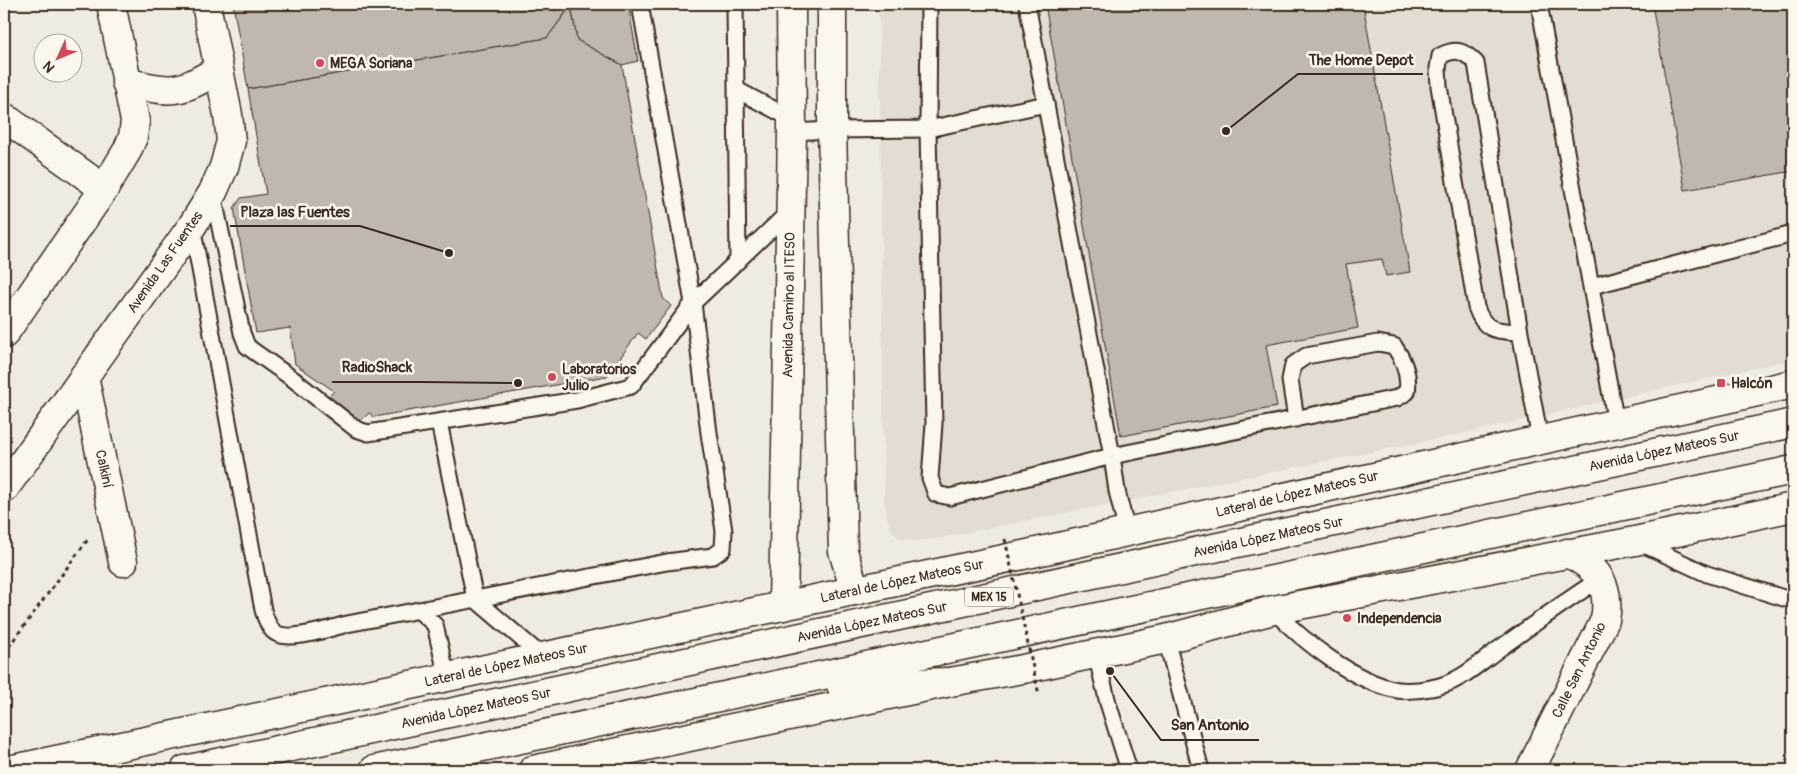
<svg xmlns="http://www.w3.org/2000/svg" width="1797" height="774" viewBox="0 0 1797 774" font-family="Pangolin,sans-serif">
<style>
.built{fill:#e2dcd1}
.building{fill:#c0b8ad;stroke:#3b2a1e}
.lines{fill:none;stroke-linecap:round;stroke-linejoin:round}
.lane-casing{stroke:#3b2a1e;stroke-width:19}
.street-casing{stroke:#3b2a1e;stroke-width:31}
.secondary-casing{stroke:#3b2a1e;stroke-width:31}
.primary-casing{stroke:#3b2a1e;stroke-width:31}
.path{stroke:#3b2a1e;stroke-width:3;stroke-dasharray:4 4;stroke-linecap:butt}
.lane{stroke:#fbf7ec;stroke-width:15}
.street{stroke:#fbf7ec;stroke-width:28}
.secondary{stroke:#fbf7ec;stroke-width:28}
.primary{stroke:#fbf7ec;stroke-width:28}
.path-bridge{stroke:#3b2a1e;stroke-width:3;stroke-dasharray:4 4;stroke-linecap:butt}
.poi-dot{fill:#d1495b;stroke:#fbf7ec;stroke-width:2}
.labels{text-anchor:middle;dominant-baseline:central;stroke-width:5;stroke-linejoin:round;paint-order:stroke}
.shield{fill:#fbf7ec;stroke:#75685c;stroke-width:1}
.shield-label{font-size:12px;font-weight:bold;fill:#3b2a1e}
.poi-label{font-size:14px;font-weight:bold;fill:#3b2a1e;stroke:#fbf7ec;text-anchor:start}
.street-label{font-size:14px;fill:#3b2a1e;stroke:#fbf7ec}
.leader{fill:none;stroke:#3b2a1e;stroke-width:2}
.callout-dot{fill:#3b2a1e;stroke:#fbf7ec;stroke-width:2}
.callout-label{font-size:15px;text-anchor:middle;font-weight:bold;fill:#3b2a1e;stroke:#fbf7ec;stroke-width:5;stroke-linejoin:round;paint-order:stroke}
</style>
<rect width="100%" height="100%" fill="#f0ebe0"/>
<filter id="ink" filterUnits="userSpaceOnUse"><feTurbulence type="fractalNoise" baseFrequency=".02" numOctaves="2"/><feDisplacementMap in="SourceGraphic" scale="10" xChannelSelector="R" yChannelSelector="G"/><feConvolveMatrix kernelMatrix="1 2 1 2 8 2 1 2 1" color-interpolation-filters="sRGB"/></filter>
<g filter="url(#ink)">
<path class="built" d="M879,4H1793V359L1457,435L935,539L917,541L900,539L890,529L884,500Z"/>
<g class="building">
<path d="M233,4H572L547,38L248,89Z"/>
<path d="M572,4H628L638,61L622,65L577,40L571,6Z"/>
<path d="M1045,4H1363L1410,272L1386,276L1382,259L1346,264L1358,328L1266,345L1277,407L1121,436Z"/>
<path d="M1652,4H1793V171L1685,190Z"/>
<path d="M571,6L577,40L622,65L663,298L671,306L646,339L638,333L607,376L374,417L369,413L358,424L327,398L334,391L295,364L290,328L256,333L234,208L241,198L266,194L248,89L547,38Z"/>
</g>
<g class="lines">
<defs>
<g id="lane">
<path d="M735,4L738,261"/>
<path d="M929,4L928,129L934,424L930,478L936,494L950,497L1112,456L1397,398L1407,392C1410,375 1403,359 1394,346L1378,343L1306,356L1293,365L1290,380L1296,419"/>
<path d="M1027,4L1112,456L1117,491L1127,532"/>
<path d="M1539,4L1616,423"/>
<path d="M737,90L792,119"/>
<path d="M792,132L832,130L928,129L1046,104"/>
<path d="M213,194L242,333L247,346L252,350L293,379L356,429L368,433L577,400L631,386L693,303L790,211"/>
<path d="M192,226L263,610C265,617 268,626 273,631C286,644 331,628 347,624L667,562L713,556L723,549L724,531L709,433L693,303L640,4"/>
<path d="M1592,286L1793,234"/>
<path d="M1520,332C1496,330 1485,333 1476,307L1439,86L1438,68L1440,56C1456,48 1463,50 1476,63L1520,332L1540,439"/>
<path d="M439,422L475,599L543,657"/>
<path d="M1638,542L1707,574L1793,601"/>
<path d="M418,610L435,625L447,677"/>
<path d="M1273,610C1304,642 1353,681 1397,690C1406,691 1421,690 1431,688C1459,684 1480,662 1503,646C1535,623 1567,600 1600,579"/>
<path d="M1166,639L1201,770"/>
<path d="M1096,654L1108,703L1129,770"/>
</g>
<g id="street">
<path d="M126,82C172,93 177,94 218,70"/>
<path d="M4,117L104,189"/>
<path d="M4,334L104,189L127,151L133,137L135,121L111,4"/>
<path d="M84,376L123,562"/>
<path d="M4,489L192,226L213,192L224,167L231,141L228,115L206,4"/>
<path d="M1530,770L1605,620C1611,586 1598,566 1567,553"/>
</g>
<g id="secondary">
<path d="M832,4V130L843,551L855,591"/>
<path d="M783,606L792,132L791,4"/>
<path d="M9,770L1023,555L1793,384"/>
<path d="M533,770L950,682L1023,669L1166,639L1273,610L1635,541L1793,507"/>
</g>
<g id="primary">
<path d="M841,685L950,682"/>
<path d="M185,770L1793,423"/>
<path d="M374,770L1793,470"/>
</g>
</defs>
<use href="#lane" class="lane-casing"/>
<use href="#street" class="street-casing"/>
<use href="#secondary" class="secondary-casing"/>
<use href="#primary" class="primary-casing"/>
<path class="path" d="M4,653L89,538"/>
<use href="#lane" class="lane"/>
<use href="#street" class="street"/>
<use href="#secondary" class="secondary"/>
<use href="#primary" class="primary"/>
<path class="path-bridge" d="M1005,539L1039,695"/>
</g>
</g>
<g class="poi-dot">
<circle cx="320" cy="63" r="5"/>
<circle cx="552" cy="377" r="5"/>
<rect x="1716" y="378" width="10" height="10" rx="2.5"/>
<circle cx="1347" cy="618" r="5"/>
</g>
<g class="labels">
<rect class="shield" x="965" y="587.5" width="48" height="19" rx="4"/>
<g class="shield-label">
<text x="989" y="597">MEX 15</text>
</g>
<g class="poi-label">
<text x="330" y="63">MEGA Soriana</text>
<text x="562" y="369">Laboratorios<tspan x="562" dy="16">Julio</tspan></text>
<text x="1731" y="383">Halcón</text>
<text x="1357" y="618">Independencia</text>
</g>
<g class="street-label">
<text transform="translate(165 262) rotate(-55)">Avenida Las Fuentes</text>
<text transform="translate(789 305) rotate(-89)">Avenida Camino al ITESO</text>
<text transform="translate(1664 451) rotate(-12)">Avenida López Mateos Sur</text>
<text transform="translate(104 469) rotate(78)">Calkiní</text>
<text transform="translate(1297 494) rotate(-13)">Lateral de López Mateos Sur</text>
<text transform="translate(1268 537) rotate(-12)">Avenida López Mateos Sur</text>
<text transform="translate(902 581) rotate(-12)">Lateral de López Mateos Sur</text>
<text transform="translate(872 622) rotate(-12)">Avenida López Mateos Sur</text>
<text transform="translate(506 665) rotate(-12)">Lateral de López Mateos Sur</text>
<text transform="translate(1579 670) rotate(-64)">Calle San Antonio</text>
<text transform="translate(476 708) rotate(-12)">Avenida López Mateos Sur</text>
</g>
</g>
<path class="leader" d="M1226 131L1298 74H1423M449 253L360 226H230M518 383L422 382H332M1110 671L1161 740H1259"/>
<g class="callout-dot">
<circle cx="1226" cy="131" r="5"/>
<circle cx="449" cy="253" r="5"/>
<circle cx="518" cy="383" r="5"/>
<circle cx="1110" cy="671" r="5"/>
</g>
<g class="callout-label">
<text x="1361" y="65">The Home Depot</text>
<text x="295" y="217">Plaza las Fuentes</text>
<text x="377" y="372">RadioShack</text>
<text x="1210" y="730">San Antonio</text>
</g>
<rect width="1797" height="774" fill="none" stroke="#fbf7ec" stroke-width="20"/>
<rect x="10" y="10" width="1777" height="754" fill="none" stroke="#3b2a1e" stroke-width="2" filter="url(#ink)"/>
<g transform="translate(58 58) rotate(226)"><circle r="24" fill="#fbf7ec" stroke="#aea59a"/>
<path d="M0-4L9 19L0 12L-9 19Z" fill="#d1495b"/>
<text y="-8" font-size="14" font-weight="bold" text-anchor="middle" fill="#3b2a1e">N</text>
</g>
</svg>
